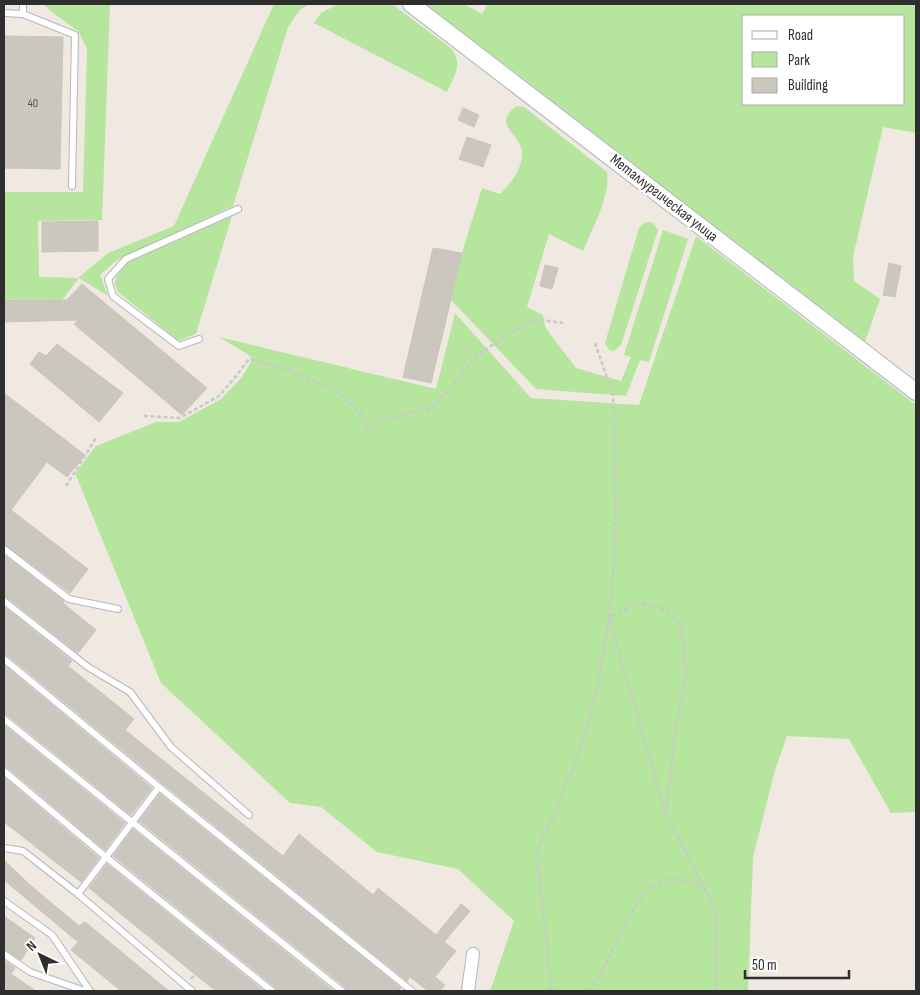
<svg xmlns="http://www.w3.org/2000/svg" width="920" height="995" viewBox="0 0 920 995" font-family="'Sofia Sans Condensed',sans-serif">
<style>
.green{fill:#b6e59e;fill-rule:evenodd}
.building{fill:#cbc7bf;stroke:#cbc5ba}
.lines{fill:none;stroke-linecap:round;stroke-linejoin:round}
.service-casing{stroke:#b4b7c1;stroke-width:8}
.minor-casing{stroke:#b4b7c1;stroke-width:14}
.tertiary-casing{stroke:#b4b7c1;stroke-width:18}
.path{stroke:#c9c9c9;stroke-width:2.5;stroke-dasharray:4 2.5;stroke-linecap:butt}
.service{stroke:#fff;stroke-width:6}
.minor{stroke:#fff;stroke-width:12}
.tertiary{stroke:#fff;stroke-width:16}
.labels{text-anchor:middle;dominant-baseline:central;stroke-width:4.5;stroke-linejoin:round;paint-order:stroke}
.number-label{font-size:12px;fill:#555452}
.street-label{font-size:15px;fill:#2e2e2e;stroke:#fff}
</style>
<rect width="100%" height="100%" fill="#efe9e1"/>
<g class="green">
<path d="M44,4H110L102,220L38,221L39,277L78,278L108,253L174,226L274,4H309L300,10L288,27L233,206L117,260L100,275L108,296L79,278L62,300L4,299V192H83L87,49L78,31L50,11Z"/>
<path d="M338,4H392L452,49C463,67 454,75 447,92L314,23L321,13Z"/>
<path d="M423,4H464L482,14L488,4H916V133L883,127L853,257L854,281L880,299L865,342ZM744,16H904V104H744Z"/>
<path d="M517,106L524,107L607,172C611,195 592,229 583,251L549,234L527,307L543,315L545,327L576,368L621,381L631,357L624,355L663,230L688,239L649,362L640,360L626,396L536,389L451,300L462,253L482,188L500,194C511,183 522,170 522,153C522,134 490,125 517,106Z"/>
<path d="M232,216L196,334L179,341L118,292L115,284L116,277L129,261Z"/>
<path d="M648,222L653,223L658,230L621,345L614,351L609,350L605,343L639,228L644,223Z"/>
<path d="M696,236L916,405V812L891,813L849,739L787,736L775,770L753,857L748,991H490L514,921L458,869L377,852L321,807L290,803L161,683L75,473L96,446L156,422H179L221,399L242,377L252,360L249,355L219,337L436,389L455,313L531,398L639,405Z"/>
</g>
<g class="building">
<path d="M4,36L63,37L60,169L4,168Z"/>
<path d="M463,108L479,115L474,127L458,120Z"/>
<path d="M467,137L491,145L483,167L459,159Z"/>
<path d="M98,221V251L42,252V222Z"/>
<path d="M433,248L462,253L431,383L403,377Z"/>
<path d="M889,263L901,266L895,297L883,295Z"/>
<path d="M545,265L558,268L552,289L540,286Z"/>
<path d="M82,284L207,388L182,415L74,324L78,320L4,322V300H67Z"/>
<path d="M57,344L123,393L99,422L30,364L39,352L46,356Z"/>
<path d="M4,393L85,455L67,477L47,462L11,510L88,569L70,593L4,544Z"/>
<path d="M4,555L64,601L63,603L96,630L78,653L7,597L4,596Z"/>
<path d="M4,607L72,661L68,666L134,719L125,730L283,856L299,834L373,895L378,888L436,935L461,904L470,911L444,942L456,951L435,977L445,985L440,991H428L410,977L407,981L162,783L7,655L4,654Z"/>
<path d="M4,665L152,788L131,815L7,715L4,714Z"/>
<path d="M4,725L125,823L105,850L7,767L4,766Z"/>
<path d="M4,777L99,858L81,882L4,822Z"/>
<path d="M160,794L401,988L398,991H347L345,987L139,821Z"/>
<path d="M133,829L334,991H277L275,987L113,856Z"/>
<path d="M4,860L30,885L79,926L85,922L169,991H121L71,950L78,942L4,880Z"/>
<path d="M107,864L264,991H216L197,976L89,888Z"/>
<path d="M4,916L35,938L21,960L4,949Z"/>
<path d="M4,960L15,968L11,974L36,991H4Z"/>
</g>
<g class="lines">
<defs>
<g id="service">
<path d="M23,4V14L75,35L72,186"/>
<path d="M4,13L23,14"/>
<path d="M199,339L179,346L113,296L108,279L126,259L238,209"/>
<path d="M4,549L69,599L118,609"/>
<path d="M4,601L88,667L130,692L171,747L249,815"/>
<path d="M4,659L159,787L78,894"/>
<path d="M4,719L342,991"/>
<path d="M4,771L106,857L272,991"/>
<path d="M159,787L412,991"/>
<path d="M4,848L23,851L78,894L192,991"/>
<path d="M4,901L52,935L90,991"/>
<path d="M4,954L30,972L85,991"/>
</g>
<path id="minor" d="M468,991L473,954"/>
<path id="tertiary" d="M411,4L916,392"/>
</defs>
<use href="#service" class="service-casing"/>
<use href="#minor" class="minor-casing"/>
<use href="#tertiary" class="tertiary-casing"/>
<g class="path">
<path d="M595,343L613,395L615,512L613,583L609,618L666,814L717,912L716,991"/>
<path d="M144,416L180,418L219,396L237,375L249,359L289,370L338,392L360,413L367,432L386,419L429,409L448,391L476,357L507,334L535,319L563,323"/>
<path d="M66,486L96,438"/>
<path d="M220,938L237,918"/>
<path d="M191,979L209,953"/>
<path d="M551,991L547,942L539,880L538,847L552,819L579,753L597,690L609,618L638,603L660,607L681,624L686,673L675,735L666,813"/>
<path d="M589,991L598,979L627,920L645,891L668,879L689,881L706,890"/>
</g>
<use href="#service" class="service"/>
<use href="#minor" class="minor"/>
<use href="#tertiary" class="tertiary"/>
</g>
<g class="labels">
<g class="number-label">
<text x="33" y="103">40</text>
</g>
<g class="street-label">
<text transform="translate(664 198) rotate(38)">Металлургическая улица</text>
</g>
</g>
<rect width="920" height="995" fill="none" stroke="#2e2e2e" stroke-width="10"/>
<rect x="742" y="15" width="162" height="90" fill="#ffffff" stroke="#ababab"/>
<rect x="752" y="31" width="25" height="8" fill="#ffffff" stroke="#ababab"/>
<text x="788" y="40" font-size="15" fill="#2e2e2e">Road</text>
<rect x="752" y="52" width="25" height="15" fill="#b6e59e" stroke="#ababab"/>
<text x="788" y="65" font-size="15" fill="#2e2e2e">Park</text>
<rect x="752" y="78" width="25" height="15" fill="#cbc7bf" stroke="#ababab"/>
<text x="788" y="90" font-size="15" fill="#2e2e2e">Building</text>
<g transform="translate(40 955) rotate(317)" stroke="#ffffff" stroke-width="4" paint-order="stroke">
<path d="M0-4L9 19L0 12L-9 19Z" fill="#2e2e2e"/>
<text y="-8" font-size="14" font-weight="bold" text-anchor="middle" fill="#2e2e2e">N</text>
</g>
<path d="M745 970v8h104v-8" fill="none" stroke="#2e2e2e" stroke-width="2.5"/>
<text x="752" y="970" font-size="15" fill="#2e2e2e" stroke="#ffffff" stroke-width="4" paint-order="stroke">50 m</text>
</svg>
